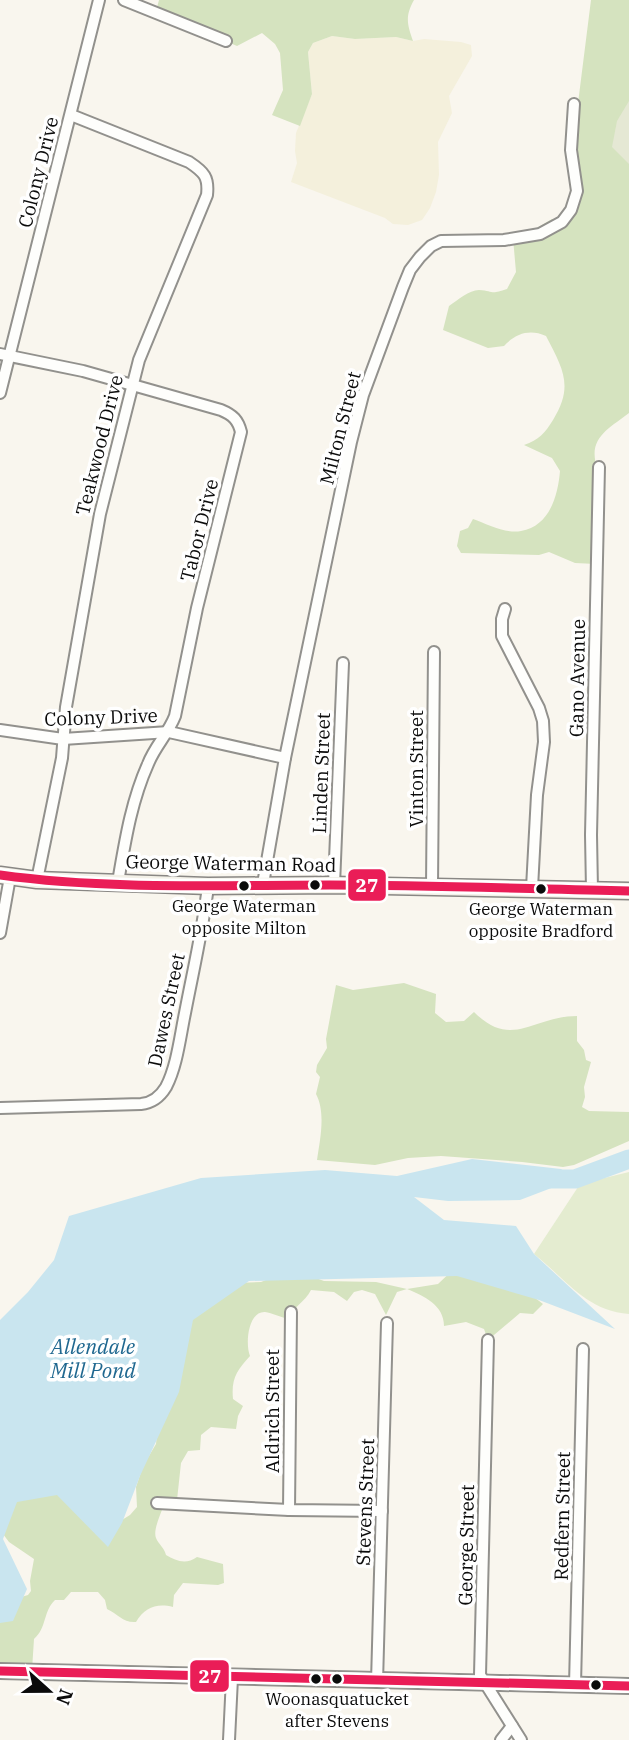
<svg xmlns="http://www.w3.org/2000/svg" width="629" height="1740" viewBox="0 0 629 1740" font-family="'IBM Plex Serif',serif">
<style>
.farmland{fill:#f4f0dc}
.green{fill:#e4ecd0}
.forest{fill:#d5e3bf}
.cemetery{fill:#e5e8d4}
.water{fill:#c9e5ef}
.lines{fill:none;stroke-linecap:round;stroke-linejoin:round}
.river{stroke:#c9e5ef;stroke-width:19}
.minor-casing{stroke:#92918d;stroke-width:14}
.tertiary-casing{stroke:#92918d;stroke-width:18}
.secondary-casing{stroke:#898784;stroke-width:19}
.minor{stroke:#fefefc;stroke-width:10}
.tertiary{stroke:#fefefc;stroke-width:14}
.secondary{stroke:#f3f1e8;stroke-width:16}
.bus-1-casing{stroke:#fff;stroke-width:14}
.bus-1{stroke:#ea1d57;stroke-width:9}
.bus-dot{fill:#0b0b0b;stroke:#fff;stroke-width:2.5}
.labels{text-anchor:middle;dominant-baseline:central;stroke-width:7;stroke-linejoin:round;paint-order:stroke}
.bus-label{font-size:17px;fill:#0b0b0b;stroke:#fff}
.street-label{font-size:19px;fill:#0b0b0b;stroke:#fff}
.water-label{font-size:21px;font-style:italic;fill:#206890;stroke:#fff}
.line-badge{stroke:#fff;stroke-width:2.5}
.badge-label{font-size:19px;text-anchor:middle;font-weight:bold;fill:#fff}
</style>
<rect width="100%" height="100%" fill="#f9f6ee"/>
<path class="farmland" d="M332,36L355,39L396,37L413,41L424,39L461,42L471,45L472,56L449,96L452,113L438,142L439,175L436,192L430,208L422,220L408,225L393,224L385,218L291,182L297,163L295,151L296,133L312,94L308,52L313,43Z"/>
<path class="green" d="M629,1172V1314C586,1311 566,1279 534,1254L580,1184Z"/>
<g class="forest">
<path d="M159,0H414C405,16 407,24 413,41L396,37L355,39L332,36L313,43L308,52L312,94L300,126L272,115L283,90L280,53L275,44L262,33L237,46L156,11Z"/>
<path d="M591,0H629V413C610,428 587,438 597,467L596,564L575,563L549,552L539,555L461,553L457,546L460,531L468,528L473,519C487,524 506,534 521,531C550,526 558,495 560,471L552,458L524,445C539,440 545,433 553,420C574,386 563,369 546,336C530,329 516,333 504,346L488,348L443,330L449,306C458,300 469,290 479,290C494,291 490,295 507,289L516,272L513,238L523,236L552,219L555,220L573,198L576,119Z"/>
<path d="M404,983L436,994L435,1013L446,1022L464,1021L474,1012C512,1050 533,1016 577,1016V1041L584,1050L586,1060L591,1062L584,1087L585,1097L582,1107L589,1111L629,1112V1141L574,1165L563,1167L522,1162L441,1156L408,1158L375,1165L317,1160C320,1139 326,1113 316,1094L320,1077L316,1072L317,1065L327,1048L326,1039L336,985L353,990Z"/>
<path d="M457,1266L530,1294L543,1304L533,1314L520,1313L488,1340L484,1329L466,1322L444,1326C444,1305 424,1296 407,1289L397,1292L386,1315L375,1294L362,1290L354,1292L347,1301L334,1292L311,1290C305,1302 293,1307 288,1319C281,1317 272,1313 265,1312C248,1311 245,1344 250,1356C237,1370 231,1379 233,1399L243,1406L238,1416L236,1429L211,1427L201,1435L200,1450L188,1451L181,1463L177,1500L163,1507C160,1516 153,1530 156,1538C159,1545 164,1547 166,1555C176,1561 186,1565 197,1557L223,1564L224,1583L218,1585L183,1583L174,1595L173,1607C157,1603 145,1607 136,1622C123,1623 118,1614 107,1609L105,1600L98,1592H71L64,1600H55C43,1611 47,1628 34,1639L32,1670H0V1617L18,1598L28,1595L31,1591L30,1581L34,1559L9,1542L0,1530V1506L54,1484L117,1523L130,1515L137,1507L136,1487L143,1466L156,1444L166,1337L235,1283L261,1282L281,1274L302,1273L324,1281L376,1282L407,1289L438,1284Z"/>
</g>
<path class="cemetery" d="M629,101V164L612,147L617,121Z"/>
<path class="water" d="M472,1159L561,1169L575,1179L520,1200L448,1201L414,1197L444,1220L516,1226L534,1254L615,1329L539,1300L457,1276L249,1281L193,1320L179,1392L140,1476L122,1523L108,1547L57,1495L17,1502L3,1539L27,1589L13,1621L0,1623V1320L28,1292L54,1260L69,1216L201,1178L325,1170L397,1176Z"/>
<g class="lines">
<path class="river" d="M550,1179H575L629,1159"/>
<defs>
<g id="minor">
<path d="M124,0L226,41"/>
<path d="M0,354L83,371L221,410C233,415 238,420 241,432L197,608L175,716C168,734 155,746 148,764C131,802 125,842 118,882"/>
<path d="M0,393L99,0"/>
<path d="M505,609L502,619V636L539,708L543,721L544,742L537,795L532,888"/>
<path d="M0,730L63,739L169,732L285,758"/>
<path d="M37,880L62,758L66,707L100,514L139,360L207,195C209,177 204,172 189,162L71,115"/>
<path d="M263,884L285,758L351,442L363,395L403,287L410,270L420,257L431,246L441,241L504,240L540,234L562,222L571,210L577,191L571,150L574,104"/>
<path d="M334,885L343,663"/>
<path d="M432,887L434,652"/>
<path d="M592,890L591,835L599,467"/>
<path d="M0,933L10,877"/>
<path d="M0,1108L141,1104C152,1103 160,1097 166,1087C177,1066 180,1037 185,1013C193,971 203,929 208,886"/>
<path d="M488,1340L480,1675L521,1740"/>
<path d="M157,1503L289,1510L382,1511"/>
<path d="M289,1510L291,1312"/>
<path d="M377,1682L387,1323"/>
<path d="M575,1685L583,1349"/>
<path d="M229,1740L232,1678"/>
<path d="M501,1740L512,1726"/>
</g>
<path id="tertiary" d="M0,1671L629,1686"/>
<path id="secondary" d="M0,875L37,880L208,886L334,885L629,891"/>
</defs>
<use href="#minor" class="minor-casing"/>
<use href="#tertiary" class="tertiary-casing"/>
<use href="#secondary" class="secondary-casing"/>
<use href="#minor" class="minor"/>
<use href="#tertiary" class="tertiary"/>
<use href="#secondary" class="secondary"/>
<defs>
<g id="bus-1">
<path d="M0,875C109,890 221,885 330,885C430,885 530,889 629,891"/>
<path d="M0,1671L629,1686"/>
</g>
</defs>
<use href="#bus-1" class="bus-1-casing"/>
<use href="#bus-1" class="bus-1"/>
</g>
<g class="bus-dot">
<circle cx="315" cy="885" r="6"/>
<circle cx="244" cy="886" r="6"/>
<circle cx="541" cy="889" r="6"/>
<circle cx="316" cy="1679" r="6"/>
<circle cx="337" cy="1679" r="6"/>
<circle cx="596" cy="1685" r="6"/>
</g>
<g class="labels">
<g class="bus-label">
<text x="244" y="906">George Waterman<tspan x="244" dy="22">opposite Milton</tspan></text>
<text x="541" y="909">George Waterman<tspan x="541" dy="22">opposite Bradford</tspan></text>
<text x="337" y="1699">Woonasquatucket<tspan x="337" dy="22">after Stevens</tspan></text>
</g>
<g class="street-label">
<text transform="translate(38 172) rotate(-76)">Colony Drive</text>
<text transform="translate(340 428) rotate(-76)">Milton Street</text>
<text transform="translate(99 445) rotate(-76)">Teakwood Drive</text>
<text transform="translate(199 530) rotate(-76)">Tabor Drive</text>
<text transform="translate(577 678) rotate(-89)">Gano Avenue</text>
<text transform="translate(101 717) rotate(-2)">Colony Drive</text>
<text transform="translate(416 769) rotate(-90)">Vinton Street</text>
<text transform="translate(321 773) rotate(-88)">Linden Street</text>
<text transform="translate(231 863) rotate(1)">George Waterman Road</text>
<text transform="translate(166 1010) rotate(-78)">Dawes Street</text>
<text transform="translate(272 1411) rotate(-90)">Aldrich Street</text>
<text transform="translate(365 1502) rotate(-88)">Stevens Street</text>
<text transform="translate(562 1516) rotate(-89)">Redfern Street</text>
<text transform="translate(466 1545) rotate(-89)">George Street</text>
</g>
<g class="water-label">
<text x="93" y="1346">Allendale<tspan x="93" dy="24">Mill Pond</tspan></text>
</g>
</g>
<g class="line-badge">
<rect x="347" y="868" width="40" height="34" rx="7" fill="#ea1d57"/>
<rect x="189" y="1659" width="41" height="34" rx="7" fill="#ea1d57"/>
</g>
<g class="badge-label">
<text x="367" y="892">27</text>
<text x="210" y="1683">27</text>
</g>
<g transform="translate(49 1691) rotate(111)" stroke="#ffffff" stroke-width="5" paint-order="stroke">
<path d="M0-5L12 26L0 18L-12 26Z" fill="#0b0b0b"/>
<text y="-10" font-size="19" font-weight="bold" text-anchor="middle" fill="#0b0b0b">N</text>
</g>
</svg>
